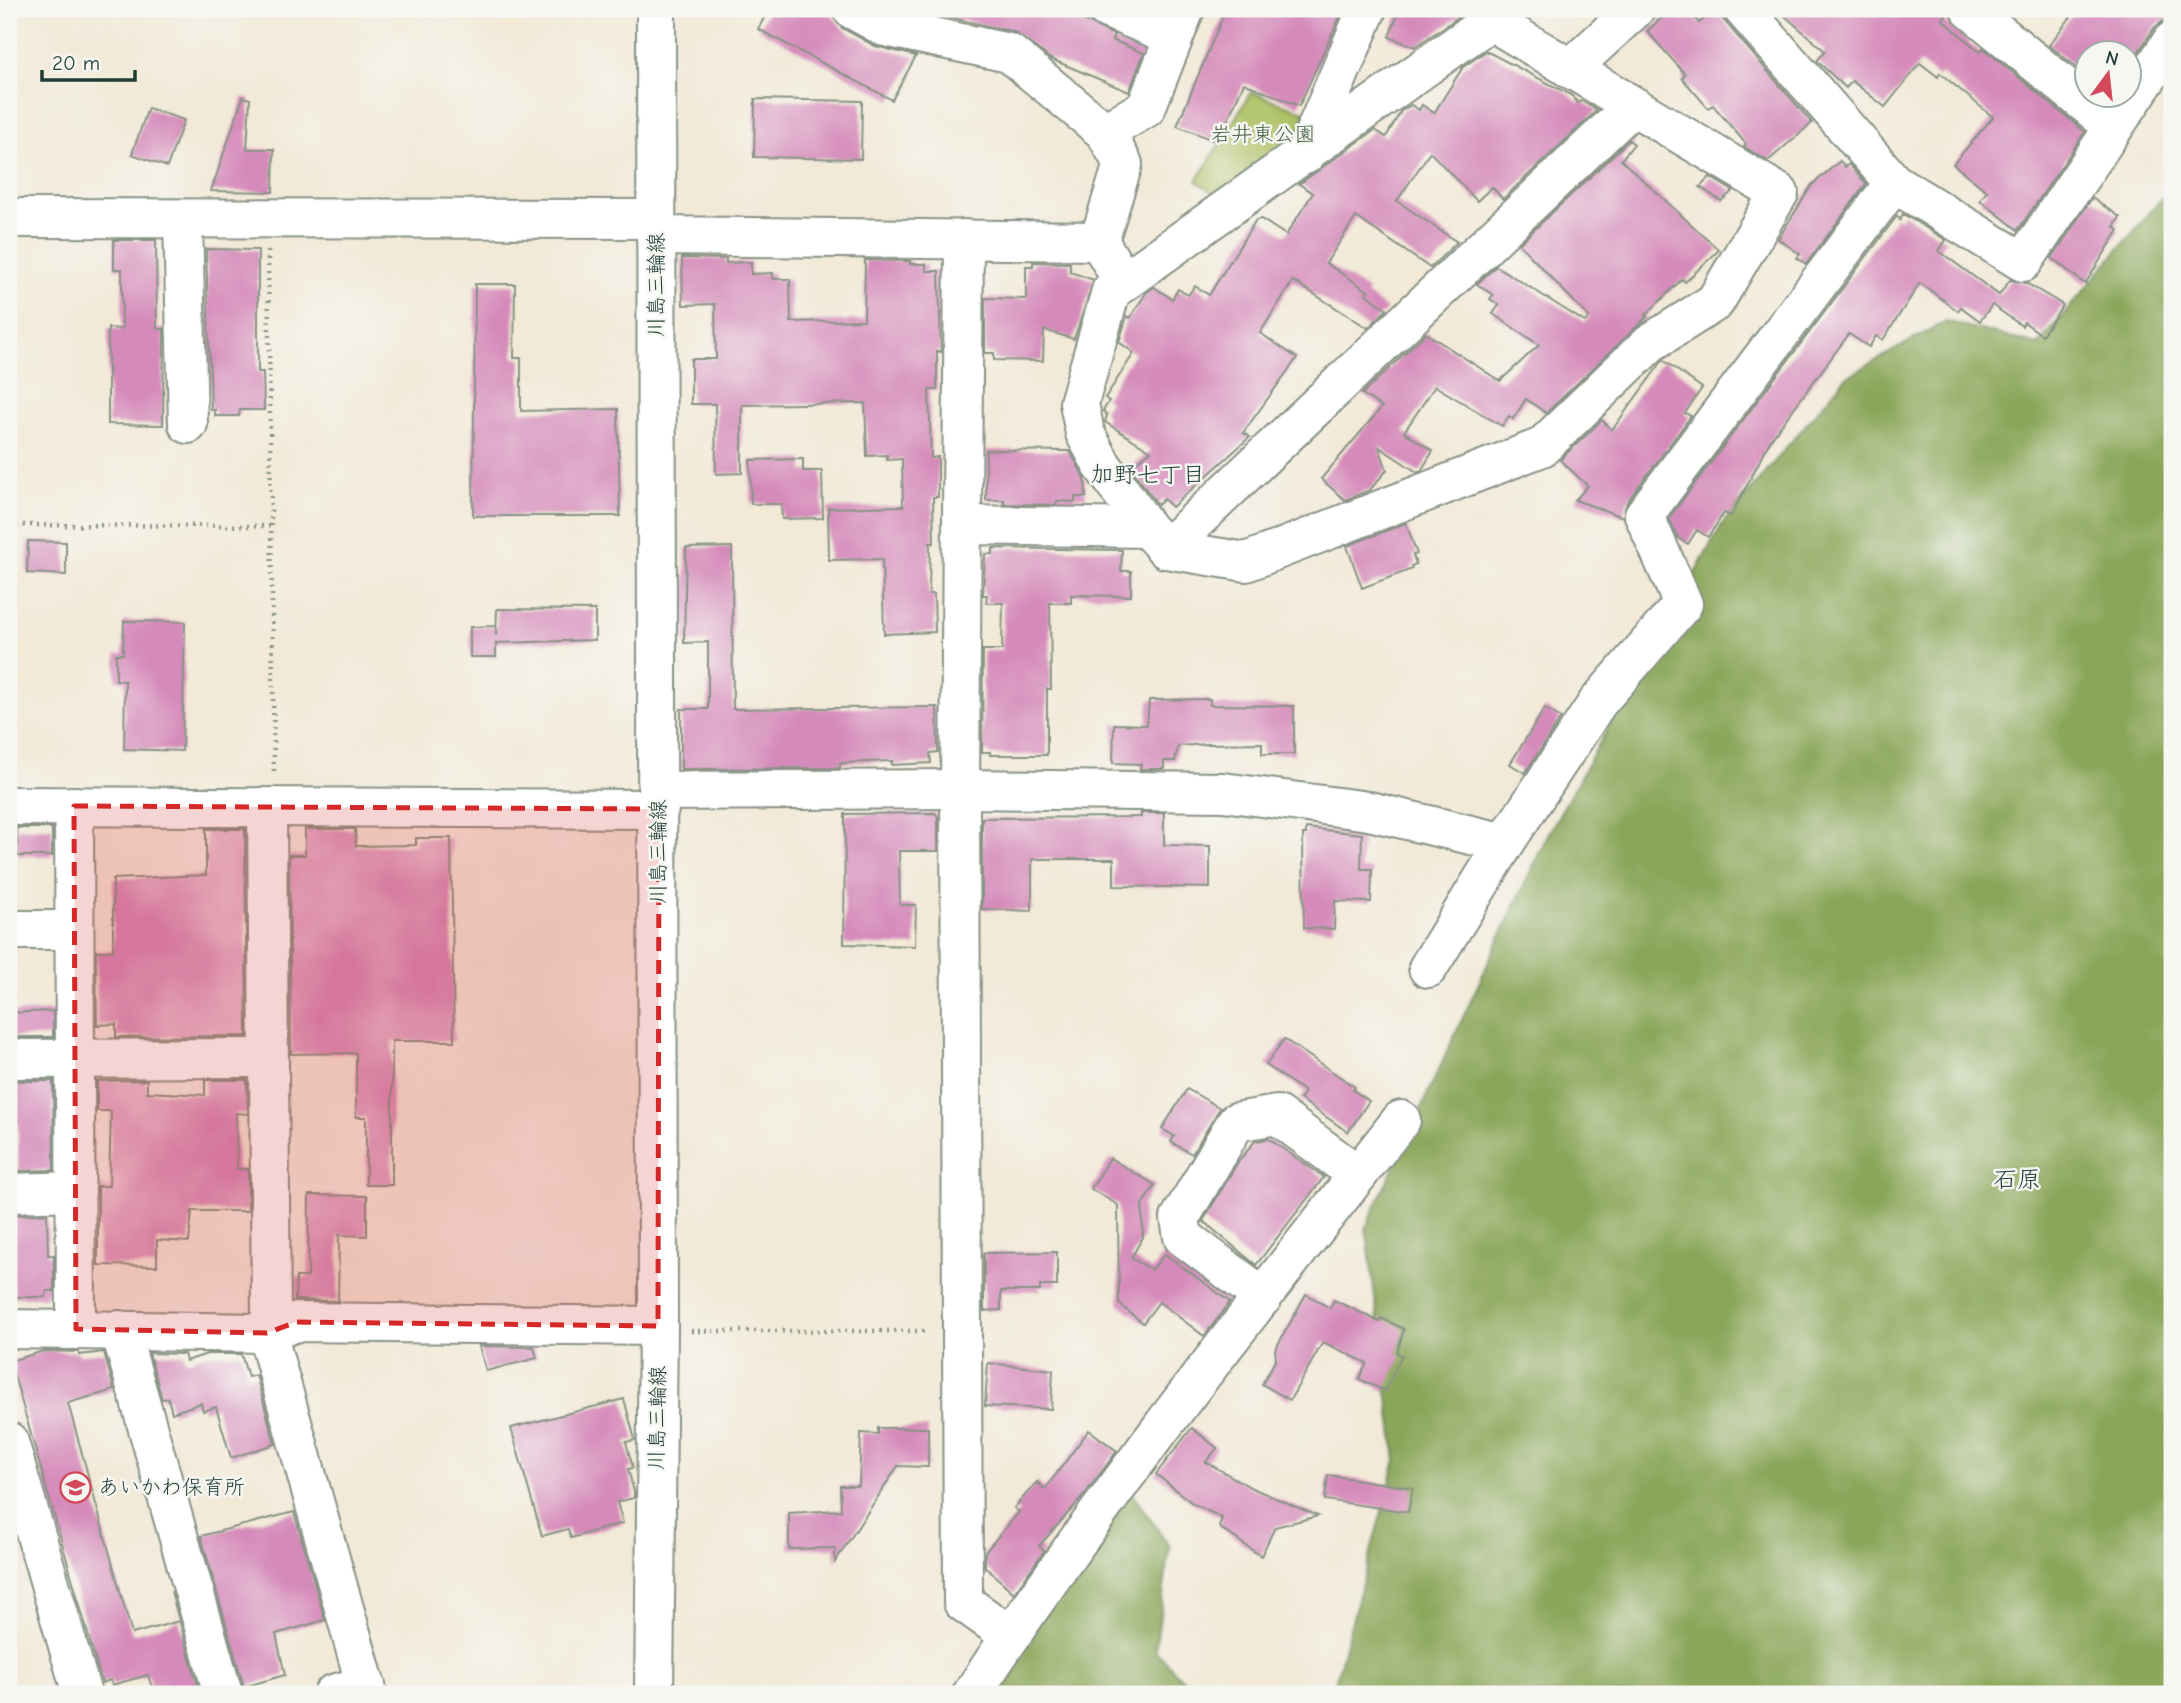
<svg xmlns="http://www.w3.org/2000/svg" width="2181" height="1703" viewBox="0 0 2181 1703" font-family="'Comic Neue','Klee One',sans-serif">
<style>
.green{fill:#adc063;stroke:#667e4c;stroke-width:2}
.forest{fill:#8aa659;stroke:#547246;stroke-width:2}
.building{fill:#d58bba}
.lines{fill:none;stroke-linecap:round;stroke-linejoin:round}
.minor-casing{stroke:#889386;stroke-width:42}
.major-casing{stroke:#889386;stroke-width:42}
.path{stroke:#889386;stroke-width:4.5;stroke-dasharray:2 5;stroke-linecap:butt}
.minor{stroke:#fff;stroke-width:38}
.major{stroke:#fff;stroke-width:38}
.marked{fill:#d62828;fill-opacity:0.2;stroke:#d62828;stroke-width:5;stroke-dasharray:14 9;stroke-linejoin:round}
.labels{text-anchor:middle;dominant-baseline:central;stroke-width:5;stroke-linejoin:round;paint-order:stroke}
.park-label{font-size:21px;fill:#425e40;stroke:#f6f6f2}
.street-label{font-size:21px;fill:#1f3d34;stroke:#f6f6f2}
.poi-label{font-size:21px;fill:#1f3d34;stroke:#f6f6f2;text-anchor:start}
.neighbourhood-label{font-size:23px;fill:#1f3d34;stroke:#f6f6f2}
.quarter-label{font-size:24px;fill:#1f3d34;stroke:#f6f6f2}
</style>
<rect width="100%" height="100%" fill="#f6f6f2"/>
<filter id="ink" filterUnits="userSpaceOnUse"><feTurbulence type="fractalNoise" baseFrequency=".0143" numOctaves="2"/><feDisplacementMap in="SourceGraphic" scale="14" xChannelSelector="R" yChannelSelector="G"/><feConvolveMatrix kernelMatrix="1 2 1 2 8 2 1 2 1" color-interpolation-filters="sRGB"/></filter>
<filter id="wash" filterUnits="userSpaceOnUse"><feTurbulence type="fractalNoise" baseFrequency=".00686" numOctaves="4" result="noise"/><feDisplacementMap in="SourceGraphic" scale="28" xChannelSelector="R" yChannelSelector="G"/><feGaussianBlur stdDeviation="1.57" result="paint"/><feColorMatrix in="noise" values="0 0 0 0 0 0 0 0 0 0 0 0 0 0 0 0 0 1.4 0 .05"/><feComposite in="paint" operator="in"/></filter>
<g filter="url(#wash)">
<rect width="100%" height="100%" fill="#f2e9d7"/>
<path class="green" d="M1251,92L1305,112L1293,154L1222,199L1197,181Z"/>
<g class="forest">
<path d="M2172,186V1694H1332L1396,1460L1366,1227L1546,838L1723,523L1845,378L1946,321L2038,345Z"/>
<path d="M1114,1468L1170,1547L1155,1650L1196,1694H962Z"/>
</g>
<g id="blocks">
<g class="building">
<path d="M769,9H821L831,14L842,28L875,46L916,56L892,100L758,29Z"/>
<path d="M912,9H1062L1114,35L1112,40L1144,53L1129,92L1051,59L1014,32Z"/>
<path d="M1226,9H1327L1341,14L1299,106L1244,83L1218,142L1177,126Z"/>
<path d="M1400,9H1470L1415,47L1389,37Z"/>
<path d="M1672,9H1687L1699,23L1715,10L1812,123L1768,161L1744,147L1746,144L1713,105L1708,108L1682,78L1685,74L1647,31Z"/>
<path d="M1777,9H1949L1943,20L1980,52L1983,48L2085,132L2018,230L1980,200L1987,191L1953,164L1993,117L1940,73L1938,77L1920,63L1885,107L1852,81L1846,88L1817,61L1825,51Z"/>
<path d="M2077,9H2172V19L2162,22L2154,28L2129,66V52H2087V76L2049,45Z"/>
<path d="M1486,51L1571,95L1578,103L1581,101L1597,110L1503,199L1492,187L1477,201L1430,152L1397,201L1457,242L1430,268L1356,217L1326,263L1368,291L1366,294L1387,309L1368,328L1293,281L1260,333L1297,358L1243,433L1250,437L1172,507L1164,499L1158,505L1130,467L1151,451L1105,422L1107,415L1103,411L1109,401L1105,398L1134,353L1119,342L1127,316L1130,318L1146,293L1154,287L1172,299L1178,289L1188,295L1195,286L1209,295L1256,220L1261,219L1286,235L1313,193L1299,184L1375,130L1386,137L1401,111L1411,105L1419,110L1422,105L1434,113L1463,67Z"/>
<path d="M243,97L250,99L247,149H274L273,192L211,191Z"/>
<path d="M755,99L862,101L861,159L754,157Z"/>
<path d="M148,108L184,120L167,167L132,154Z"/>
<path d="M1629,140L1634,144L1621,160L1719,250L1685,282L1682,279L1645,316L1647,317L1546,413L1526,399L1513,419L1509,416L1502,426L1435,386L1404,432L1433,451L1421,471L1417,472L1379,447L1387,470L1370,490L1345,500L1321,479L1382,407L1362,394L1426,333L1500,381L1539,345L1493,314L1499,305L1490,299L1493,295L1477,284L1496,266L1585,322L1589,317L1519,244Z"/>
<path d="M1840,161L1845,167L1849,164L1866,184L1806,264L1797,258L1800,254L1778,239L1812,185Z"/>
<path d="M1710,177L1733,191L1721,201L1700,187Z"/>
<path d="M2092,198L2120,217L2114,227L2119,230L2085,284L2052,258Z"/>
<path d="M1903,214L1946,240L1939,251L1999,295L2010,280L2026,283L2063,305L2042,335L2024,322L2022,326L1992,305L1980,321L1961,307L1958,311L1920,283L1883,340L1876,336L1869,347L1849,334L1771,439L1731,516L1724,513L1708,537L1697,530L1688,544L1678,538L1669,518L1897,216L1900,220Z"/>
<path d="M114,240H156L157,329H164L163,425L108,424V328L122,329V269H114Z"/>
<path d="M206,249L258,250V372H263L264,410H240L239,416H215V410H211Z"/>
<path d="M682,258L726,259V263L751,262V274L773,273V279H790L791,322L864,320L865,260L910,261V264H926V271H939L941,352L937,351V390H929L931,458L938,457V497H933L934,543H930L929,594H934L935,632L884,634L882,559L829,560L828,508L903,506L902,459L887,460V455L867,456L865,403L742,405V473L716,474L715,404H691V359H716L715,304L683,305Z"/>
<path d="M1033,262L1070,263V272L1094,280L1074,339L1044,330L1043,361L994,360V353H985V298L1026,299V266H1033Z"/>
<path d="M475,284H515L514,358H521V411L618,409L620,516H473Z"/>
<path d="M1663,360L1702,388L1685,413L1691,416L1627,502L1623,517L1575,500L1588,486L1560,460L1602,420L1612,430Z"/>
<path d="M986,450L1070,451L1085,479L1086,497H1075V502L1057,501L1056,505L1004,504V500H986Z"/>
<path d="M803,459V471H822L823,518L782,519L781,504H751L750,460Z"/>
<path d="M1406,523L1417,554L1413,555L1416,564L1411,566L1412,569L1362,588L1347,546Z"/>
<path d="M28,541L66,542V575L27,573Z"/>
<path d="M732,547L733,709L937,707L938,752L930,753L931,763L892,765V761L840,763V768L681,769V709H708V642L684,643L686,548Z"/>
<path d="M993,548L1122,550L1121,571H1131V596L1071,595V603H1050L1051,689H1047V755H990V752H982L983,650H1002L1003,603H986L987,595H983L985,554H993Z"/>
<path d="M497,609L595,610V640L496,643V657H470V627L496,626V636Z"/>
<path d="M124,621L185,622L182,751L124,749L125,681L116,680V654H123Z"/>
<path d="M1210,699V705L1294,706V754H1262V743L1209,744L1178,746L1175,761H1164V769H1140L1141,764L1113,763L1114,724L1147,725L1149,700Z"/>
<path d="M1545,708L1561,718L1525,773L1510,764Z"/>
<path d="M935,813L938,817V851H899L900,905H916L915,946L844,944L845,814Z"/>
<path d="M1141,813H1164V845L1210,846V888L1114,886V859H1032V911L982,909V818L1141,817Z"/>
<path d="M17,828H52V856H18Z"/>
<path d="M1306,828L1362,834L1361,869H1372L1371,902L1335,901L1334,929L1304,928L1303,834H1306Z"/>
<path d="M206,829H245L247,1036L116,1037V1024L97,1025L96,951H113V879L206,875Z"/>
<path d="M305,829H355L356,846L416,845V838H451L454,1041H392V1185H366V1117H356V1053L291,1054L289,855H305Z"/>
<path d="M53,1011V1037H9V1013Z"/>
<path d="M1284,1039L1355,1087L1353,1090L1369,1101L1348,1132L1300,1099L1305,1092L1266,1065Z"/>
<path d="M147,1080V1092L205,1095V1080H247L248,1114L236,1113L237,1169H248V1211H192L189,1242L157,1240V1266L98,1265V1186H109L111,1111H97V1081Z"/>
<path d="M9,1081H53L54,1170L18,1171V1123H9Z"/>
<path d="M1187,1089L1220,1108L1192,1154L1171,1142L1174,1136L1162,1129Z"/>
<path d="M1269,1139L1324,1177L1256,1265L1203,1221L1238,1162L1255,1141Z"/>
<path d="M1110,1158L1155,1185L1142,1205L1143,1237L1131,1258L1152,1270L1165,1254L1230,1302L1204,1336L1159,1302L1143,1323L1119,1304L1118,1205L1091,1189Z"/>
<path d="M309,1195L367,1196V1236L339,1235L338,1301L295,1300L296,1277H308Z"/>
<path d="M47,1214L48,1255H54V1291H47L46,1297H13L9,1215Z"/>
<path d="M1057,1252V1286H1040V1291H1001V1310L984,1311V1253Z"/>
<path d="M1306,1294L1330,1308L1334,1300L1380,1322L1381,1318L1404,1329L1397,1353L1402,1355L1385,1391L1359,1379L1367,1363L1323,1342L1290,1400L1262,1384L1276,1359L1275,1350Z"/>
<path d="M479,1346L534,1347L537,1358L486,1371Z"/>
<path d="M44,1351L79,1352V1355L104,1352L114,1390L68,1403L132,1634L179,1621L171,1591L200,1694H154L148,1675L112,1685L110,1680L102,1683L10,1361Z"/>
<path d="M149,1353L184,1354L186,1361L207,1354H241L248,1377L256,1375L275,1444L231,1458L216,1407L203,1411L201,1403L172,1413L168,1398L162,1399Z"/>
<path d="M988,1363L1053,1370L1051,1409L985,1406Z"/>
<path d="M624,1399L635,1440L626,1442L633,1468L628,1469L634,1492V1498L617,1502L623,1523L571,1538L568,1529L542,1536L511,1428Z"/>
<path d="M878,1428H928V1467L898,1466L835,1562V1548L789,1549V1513L841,1510L840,1486H859L861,1433L878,1434Z"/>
<path d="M1192,1428L1217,1448L1206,1462L1252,1488L1318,1516L1275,1527L1261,1556L1219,1527L1222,1518L1192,1503L1156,1474Z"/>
<path d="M1089,1430L1117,1451L1085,1494L1039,1546L1044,1551L1014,1593L985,1567V1552L1019,1512L1014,1508L1037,1482L1045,1489Z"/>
<path d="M1328,1475L1413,1488L1408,1512L1325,1500Z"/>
<path d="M294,1512L325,1620L276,1634L285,1675L244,1687L201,1536Z"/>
</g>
</g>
</g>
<g filter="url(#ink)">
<use href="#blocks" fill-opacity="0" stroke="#889386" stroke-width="2"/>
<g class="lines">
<defs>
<g id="minor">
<path d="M852,9L885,27L1009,53L1105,132L1123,164L1099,241L1122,280"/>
<path d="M1107,9L1174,36"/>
<path d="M1743,9L1894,183L2023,262L2172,41"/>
<path d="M1970,9L2114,127"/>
<path d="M1491,21L1779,193L1715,302L1650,343L1542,447L1246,562L1166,549L1147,528L1102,465L1085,433L1079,403L1111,291L1507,9"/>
<path d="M1570,69L1635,9"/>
<path d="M1105,132L1146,108L1185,9"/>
<path d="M1305,155L1367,9"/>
<path d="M9,218L656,219"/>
<path d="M183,219L188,424"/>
<path d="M656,236L1099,241"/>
<path d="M964,239L960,789L963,1602L1011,1636"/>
<path d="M962,525L1147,528"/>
<path d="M1166,549L1633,106"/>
<path d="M658,791L960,789L1223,792L1369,811L1505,843"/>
<path d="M9,806L659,809"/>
<path d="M74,806L76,1329"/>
<path d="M267,809L271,1319L267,1333L368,1694"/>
<path d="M9,930H74"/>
<path d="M1428,968L1505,843L1598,702L1683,604L1644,515L1894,183"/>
<path d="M9,1059L267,1058"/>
<path d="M9,1193L76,1191"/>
<path d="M1263,1297L1183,1237L1180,1218L1236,1122L1277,1115L1358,1175"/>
<path d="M9,1329L267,1333L296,1322L658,1326"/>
<path d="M120,1330L223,1694"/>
<path d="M9,1442L82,1694"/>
<path d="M333,1694L366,1685"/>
<path d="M972,1694C1102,1496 1255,1306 1401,1120"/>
</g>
<path id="major" d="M654,1694L658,1326L656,9"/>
</defs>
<use href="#minor" class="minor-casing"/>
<use href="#major" class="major-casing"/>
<g class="path">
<path d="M268,251L274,775"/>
<path d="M9,525L271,526"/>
<path d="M691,1331H927"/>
</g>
<use href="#minor" class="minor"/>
<use href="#major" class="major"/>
</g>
</g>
<path class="marked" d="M74,806L659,809L658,1326L296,1322L267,1333L76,1329Z"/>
<defs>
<symbol id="school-ring" viewBox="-11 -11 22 22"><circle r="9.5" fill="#f6f6f2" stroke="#d1495b" stroke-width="1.5"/><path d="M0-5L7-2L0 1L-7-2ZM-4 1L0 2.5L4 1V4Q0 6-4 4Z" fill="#d1495b"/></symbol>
</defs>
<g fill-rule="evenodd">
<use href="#school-ring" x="58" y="1470" width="35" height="35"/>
</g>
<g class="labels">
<g class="park-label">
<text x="1263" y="134">岩井東公園</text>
</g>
<g class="street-label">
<text transform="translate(656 285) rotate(-90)">川島三輪線</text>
<text transform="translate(658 852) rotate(-90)">川島三輪線</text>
<text transform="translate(657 1418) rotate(-89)">川島三輪線</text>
</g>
<g class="poi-label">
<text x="98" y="1487">あいかわ保育所</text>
</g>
<g class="neighbourhood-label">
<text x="1148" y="474">加野七丁目</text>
</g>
<g class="quarter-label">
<text x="2017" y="1179">石原</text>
</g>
</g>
<rect width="2181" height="1703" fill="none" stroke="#f6f6f2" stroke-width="35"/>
<g transform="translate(2108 74) rotate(15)"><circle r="33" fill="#f6f6f2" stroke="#a0aca6" stroke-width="2"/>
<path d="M0-5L12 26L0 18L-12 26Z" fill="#d1495b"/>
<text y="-10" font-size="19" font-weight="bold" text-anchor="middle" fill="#1f3d34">N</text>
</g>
<path d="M42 70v10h93v-10" fill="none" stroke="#1f3d34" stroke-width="3.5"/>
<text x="52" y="70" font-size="21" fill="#1f3d34" stroke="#f6f6f2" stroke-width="5" paint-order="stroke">20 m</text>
</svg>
